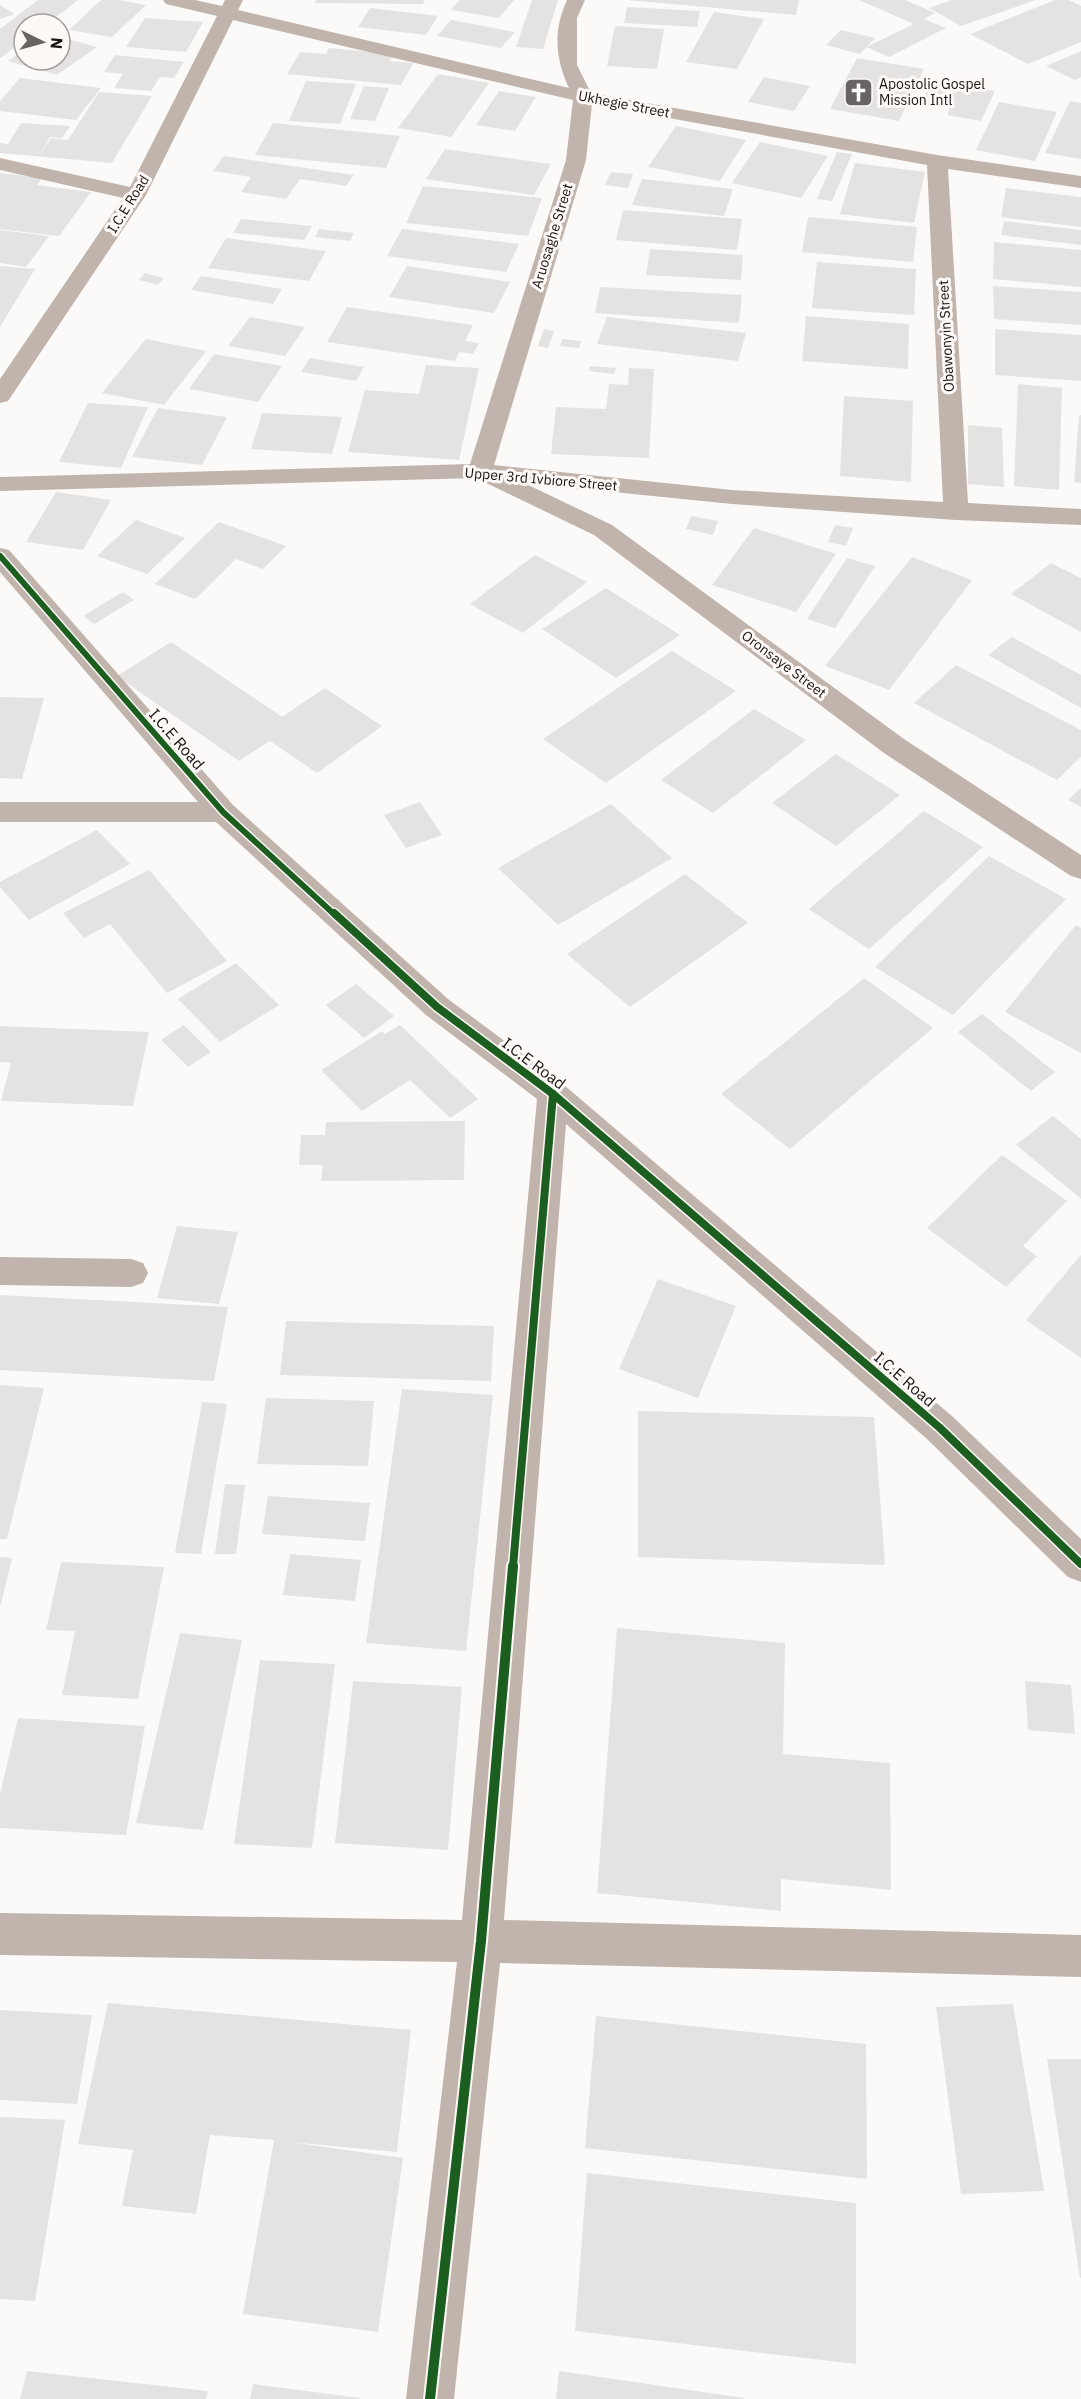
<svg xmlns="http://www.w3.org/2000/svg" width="1081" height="2399" viewBox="0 0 1081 2399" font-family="'IBM Plex Sans',sans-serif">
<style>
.building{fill:#e5e3e1}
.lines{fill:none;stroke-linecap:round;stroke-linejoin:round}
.minor{fill:#c0b4ad;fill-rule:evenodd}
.cycleway-far2-casing{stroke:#fef9f6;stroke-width:9}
.cycleway-far1-casing{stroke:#fef9f6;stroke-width:11}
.cycleway-casing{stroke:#fef9f6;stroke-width:14}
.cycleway-far2{stroke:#1b5e20;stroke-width:6}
.cycleway-far1{stroke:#1b5e20;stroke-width:8}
.cycleway{stroke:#1b5e20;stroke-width:10}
.labels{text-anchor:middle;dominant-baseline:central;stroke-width:6;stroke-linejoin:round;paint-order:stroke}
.far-poi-label{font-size:14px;fill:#171413;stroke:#fef9f6;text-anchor:start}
.far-street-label{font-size:14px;fill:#171413;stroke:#fef9f6}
.street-label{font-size:16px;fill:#171413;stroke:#fef9f6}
</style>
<rect width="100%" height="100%" fill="#fcfaf8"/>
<g class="building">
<path d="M38,0H78L47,24H24V41L0,58V29Z"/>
<path d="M101,0H119L146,5L112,37L69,30Z"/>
<path d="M316,0H424L423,4L315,3Z"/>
<path d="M459,0H514L499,18L451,10Z"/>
<path d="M532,0H558L543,49L516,47Z"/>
<path d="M627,0H799L796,15Z"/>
<path d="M859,0H905L935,13L924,19L946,28L889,57L866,47L914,24Z"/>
<path d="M952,0H1036L961,26L929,8Z"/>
<path d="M1055,0H1069L1081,6V42L1028,64L970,34Z"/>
<path d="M0,5L15,14L0,19Z"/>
<path d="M627,7L700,11L697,27L624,23Z"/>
<path d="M370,8L438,16L426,35L358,27Z"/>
<path d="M714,12L764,19L737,69L686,62Z"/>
<path d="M145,18L203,22L186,52L126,47Z"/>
<path d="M451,20L515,32L501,48L437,36Z"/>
<path d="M615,26L664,29L657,69L607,66Z"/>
<path d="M841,30L875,38L860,54L826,45Z"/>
<path d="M60,37L97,47L57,75L8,61L24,50V60H60Z"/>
<path d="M329,48L393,54L389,61L413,63L401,85L287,74L300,52L326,54Z"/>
<path d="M1081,51V77L1075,80L1046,66Z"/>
<path d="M115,55L184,62L174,78L160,77L151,91L114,88L123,74L104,72Z"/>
<path d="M857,58L924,69L899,121L830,109Z"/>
<path d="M438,74L489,83L451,137L398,128Z"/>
<path d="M764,77L810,86L794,111L748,102Z"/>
<path d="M20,78L101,88L76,120L0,111V101Z"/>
<path d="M932,80L995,91L981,121L947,115L950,108L921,103Z"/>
<path d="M306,81L356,84L340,124L289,121Z"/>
<path d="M364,86L389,88L375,121L350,119Z"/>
<path d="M499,91L536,97L515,131L476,125Z"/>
<path d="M99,92L152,96L112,163L0,153V143L8,144L21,123L70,126L62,138L50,137L40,155L51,138L68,140Z"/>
<path d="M1070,101L1081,103V159L1045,153Z"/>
<path d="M999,102L1057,112L1035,161L976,150Z"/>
<path d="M273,123L400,136L386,168L255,155Z"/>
<path d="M676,126L746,140L720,181L648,167Z"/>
<path d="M760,142L828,156L801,198L732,183Z"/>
<path d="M445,149L551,164L534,195L426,179Z"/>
<path d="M837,152L852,154L832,201L817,199Z"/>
<path d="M224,156L354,175L346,186L300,179L286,199L241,192L251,177L213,171Z"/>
<path d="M855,163L925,172L914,223L840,214Z"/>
<path d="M611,172L633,174L628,188L605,185Z"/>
<path d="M0,173L42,178L37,185L91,192L59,236L0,229Z"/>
<path d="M642,179L733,189L724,216L632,205Z"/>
<path d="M423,186L542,198L528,236L406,223Z"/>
<path d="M1006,188L1081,197V227L1001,217Z"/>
<path d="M623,210L742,219L737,250L616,240Z"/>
<path d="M808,217L917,227L913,262L802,252Z"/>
<path d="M241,219L312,226L304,240L233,233Z"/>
<path d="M1004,221L1081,230V245L1001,235Z"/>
<path d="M319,229L354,233L350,241L315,237Z"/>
<path d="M402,229L519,244L506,272L387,256Z"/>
<path d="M0,230L49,236L26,267L0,263Z"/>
<path d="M226,238L326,251L309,281L208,268Z"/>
<path d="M994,242L1081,250V287L993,279Z"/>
<path d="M650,249L743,255L741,280L646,275Z"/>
<path d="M817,262L916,269L914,315L812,308Z"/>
<path d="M0,266L35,269L0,327Z"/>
<path d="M407,266L510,282L494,313L389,297Z"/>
<path d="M145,273L164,278L158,285L139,280Z"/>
<path d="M201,276L282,289L273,304L191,290Z"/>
<path d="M993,286L1081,292V325L994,319Z"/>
<path d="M600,287L742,295L739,323L595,313Z"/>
<path d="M347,307L473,325L465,341L479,343L473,354L459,352L455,361L327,342Z"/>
<path d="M806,316L909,324L908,369L802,361Z"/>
<path d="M250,317L305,327L285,356L228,346Z"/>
<path d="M607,317L746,333L738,361L597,344Z"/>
<path d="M544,329L554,331L548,348L538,346Z"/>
<path d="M995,329L1081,335V381L995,375Z"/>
<path d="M146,339L206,351L164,405L102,393Z"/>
<path d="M562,339L581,341L579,348L560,346Z"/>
<path d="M214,354L282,366L258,402L189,389Z"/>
<path d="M310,358L364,367L356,381L301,372Z"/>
<path d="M426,365L479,368L459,460L348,452L365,390L419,394Z"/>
<path d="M590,366L616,368L614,374L589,371Z"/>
<path d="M629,368L654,369L649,458L551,454L556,407L606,409L609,384L628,385Z"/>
<path d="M1018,384L1062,388L1059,490L1014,486Z"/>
<path d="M844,396L913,401L911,482L840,476Z"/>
<path d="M88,403L148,407L121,468L59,462Z"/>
<path d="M158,408L227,417L202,465L132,457Z"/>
<path d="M262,413L342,417L332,454L251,449Z"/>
<path d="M1079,415H1081V483L1074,482Z"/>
<path d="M968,425L1002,428L1004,487L968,484Z"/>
<path d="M56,492L111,500L83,550L26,542Z"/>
<path d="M691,516L718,521L713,535L686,529Z"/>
<path d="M136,520L185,538L147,574L97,556Z"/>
<path d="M219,522L286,546L263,569L236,559L195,599L155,584Z"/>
<path d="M835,525L853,528L846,546L828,542Z"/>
<path d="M754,528L836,554L796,612L712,585Z"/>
<path d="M535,555L587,582L523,633L470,604Z"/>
<path d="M912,557L972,580L889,690L825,666Z"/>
<path d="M847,558L875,566L835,628L807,619Z"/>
<path d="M1051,563L1081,578V632L1011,594Z"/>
<path d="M606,588L680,635L616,678L542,629Z"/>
<path d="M123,592L134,600L94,624L83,616Z"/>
<path d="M1012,637L1081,675V708L988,655Z"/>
<path d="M171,642L282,717L325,688L382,726L317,773L270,741L239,761L117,676Z"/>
<path d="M672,651L736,691L606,783L543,739Z"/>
<path d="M956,665L1081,730V757L1057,780L914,703Z"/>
<path d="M0,697L44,698L22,779L0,778Z"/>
<path d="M754,709L806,740L713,813L661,780Z"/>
<path d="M836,754L900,795L836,846L772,803Z"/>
<path d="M1081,788V807L1068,800Z"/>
<path d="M420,802L442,835L406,848L384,815Z"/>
<path d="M611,804L672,858L558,925L498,868Z"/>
<path d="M924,811L983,847L869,949L809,909Z"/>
<path d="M97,830L130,864L29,920L0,887V882Z"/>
<path d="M989,856L1066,899L953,1015L875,967Z"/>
<path d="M149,870L227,961L167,993L110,924L84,938L63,913Z"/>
<path d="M685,874L748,923L630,1007L567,954Z"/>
<path d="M1076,925L1081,928V1053L1005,1012Z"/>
<path d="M236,963L279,1005L220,1042L178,999Z"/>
<path d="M864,978L933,1028L790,1149L721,1094Z"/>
<path d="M356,984L394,1016L364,1038L326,1005Z"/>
<path d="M982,1014L1055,1072L1031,1091L958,1032Z"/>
<path d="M184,1025L211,1052L188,1067L161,1040Z"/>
<path d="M400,1025L478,1099L450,1118L410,1080L362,1111L321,1070L382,1031L385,1034Z"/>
<path d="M0,1026L149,1032L133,1106L1,1101L11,1063L0,1062Z"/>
<path d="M1053,1116L1081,1139V1199L1016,1145Z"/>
<path d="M465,1121L464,1180L321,1181L323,1165H299L301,1135H325L326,1122Z"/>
<path d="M1002,1155L1067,1201L1023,1246L1037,1256L1006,1287L927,1228Z"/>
<path d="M177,1226L238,1232L219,1304L157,1298Z"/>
<path d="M1081,1255V1358L1026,1320Z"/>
<path d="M658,1279L736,1306L698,1398L619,1369Z"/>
<path d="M0,1295L228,1307L214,1381L0,1370Z"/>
<path d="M286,1321L494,1326L491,1381L280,1375Z"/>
<path d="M0,1385L44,1388L7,1539H0Z"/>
<path d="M402,1389L493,1395L466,1651L366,1643Z"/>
<path d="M266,1398L374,1401L368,1466L257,1464Z"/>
<path d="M202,1402L227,1404L201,1554L175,1553Z"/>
<path d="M638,1411L874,1417L885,1565L638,1557Z"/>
<path d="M225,1484L245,1485L236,1554H215Z"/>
<path d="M268,1496L370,1503L365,1541L262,1534Z"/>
<path d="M290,1554L361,1560L355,1601L283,1595Z"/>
<path d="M0,1557L12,1558L1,1604H0Z"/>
<path d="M61,1562L164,1567L138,1699L62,1695L75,1631L46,1630Z"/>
<path d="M617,1628L785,1643L783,1754L890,1763L891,1890L781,1879V1911L597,1893Z"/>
<path d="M180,1633L242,1640L203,1830L136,1823Z"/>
<path d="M260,1660L335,1664L312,1848L234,1844Z"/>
<path d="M353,1681L462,1687L448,1850L335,1843Z"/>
<path d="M1025,1681L1071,1685L1075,1734L1028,1730Z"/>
<path d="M18,1718L145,1726L126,1835L0,1828V1794Z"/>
<path d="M108,2003L411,2030L397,2152L289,2142L403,2158L378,2332L243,2314L274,2140L210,2135L196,2214L122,2206L133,2150L78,2144Z"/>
<path d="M1013,2004L1044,2191L961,2194L936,2007Z"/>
<path d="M0,2010L92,2015L77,2104L0,2100Z"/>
<path d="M596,2016L866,2044L867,2179L585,2148Z"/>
<path d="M1047,2059H1081V2278H1080Z"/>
<path d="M0,2117L65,2120L35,2301L0,2299Z"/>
<path d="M587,2173L856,2203V2364L575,2331Z"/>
<path d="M27,2371L208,2391L206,2399H20Z"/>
<path d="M559,2371L744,2398V2399H556Z"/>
<path d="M253,2384L360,2398V2399H250Z"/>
</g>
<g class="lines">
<g class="minor">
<path d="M163,0H195L222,6L225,0H243L238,10L569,88C555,58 553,30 567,0H585L577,18V65L591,93L937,155L1081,176V188L948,169L968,503L1081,509V525L956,520L732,504L524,483L612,525L904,739L1081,855V879L1071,876L884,753L594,535L476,478L0,491V477L470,464L566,160L573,100L233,20L146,195L8,401L0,403V379L123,198L0,170V158L130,187L217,16L166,4ZM592,104L927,165L943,502L732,490L494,465L586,160Z"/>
<path d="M0,548L9,550L233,805L448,999L564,1085L953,1417L1081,1539V1582L1068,1577L927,1439L566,1124L504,1920L1081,1935V1977L500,1963L454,2399H406L457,1962L0,1955V1913L462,1920L537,1099L426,1015L216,822H0V802H198L0,572Z"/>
<path d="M0,1257L131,1259L143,1263L148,1273L143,1283L131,1287L0,1285Z"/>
</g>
<defs>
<path id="cycleway-far2" d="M0,556L223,812L335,915"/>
<g id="cycleway-far1">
<path d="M334,913L437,1007L553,1094L940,1428L1081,1564"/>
<path d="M513,1567L553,1094"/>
</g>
<path id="cycleway" d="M430,2399L481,1941L513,1566"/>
</defs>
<use href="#cycleway-far2" class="cycleway-far2-casing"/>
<use href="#cycleway-far1" class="cycleway-far1-casing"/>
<use href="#cycleway" class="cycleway-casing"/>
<use href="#cycleway-far2" class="cycleway-far2"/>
<use href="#cycleway-far1" class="cycleway-far1"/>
<use href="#cycleway" class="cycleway"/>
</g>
<defs>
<symbol id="church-square" viewBox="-11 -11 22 22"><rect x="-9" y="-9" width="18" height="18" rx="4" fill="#676463" stroke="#fef9f6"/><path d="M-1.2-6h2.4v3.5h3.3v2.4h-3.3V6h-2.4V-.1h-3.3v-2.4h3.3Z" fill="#fff"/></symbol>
</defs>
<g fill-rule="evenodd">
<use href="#church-square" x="842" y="76" width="33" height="33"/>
</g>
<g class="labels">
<g class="far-poi-label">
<text x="879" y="84">Apostolic Gospel<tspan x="879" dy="16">Mission Intl</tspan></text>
</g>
<g class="far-street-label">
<text transform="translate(624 104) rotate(11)">Ukhegie Street</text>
<text transform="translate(128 204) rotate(-58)">I.C.E Road</text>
<text transform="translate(552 236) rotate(-73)">Aruosaghe Street</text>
<text transform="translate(946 336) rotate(-93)">Obawonyin Street</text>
<text transform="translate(541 479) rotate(5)">Upper 3rd Ivbiore Street</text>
<text transform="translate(784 664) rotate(37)">Oronsaye Street</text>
</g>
<g class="street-label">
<text transform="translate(177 739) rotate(49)">I.C.E Road</text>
<text transform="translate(534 1063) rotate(37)">I.C.E Road</text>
<text transform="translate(905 1379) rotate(41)">I.C.E Road</text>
</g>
</g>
<g transform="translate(42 42) rotate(95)"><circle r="28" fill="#fef9f6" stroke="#a29d9b" stroke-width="1.5"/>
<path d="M0-4.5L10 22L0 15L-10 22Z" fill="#676463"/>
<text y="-9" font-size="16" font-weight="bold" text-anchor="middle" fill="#171413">N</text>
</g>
</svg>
